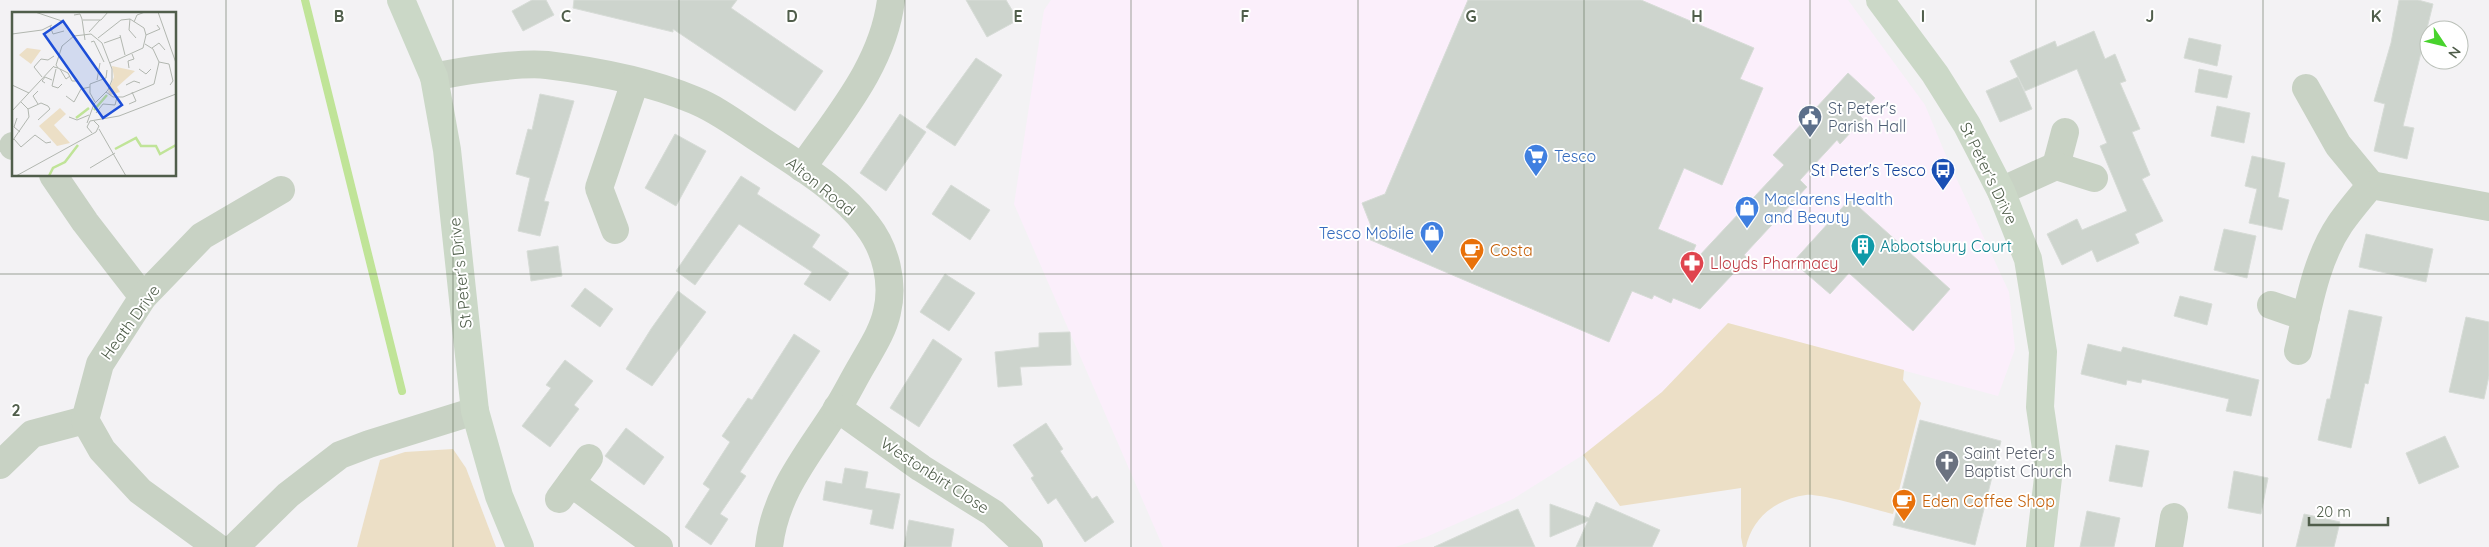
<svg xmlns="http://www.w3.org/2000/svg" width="2489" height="547" viewBox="0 0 2489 547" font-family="Quicksand,sans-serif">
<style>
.commercial{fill:#fbeffb}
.green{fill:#ecdfc6}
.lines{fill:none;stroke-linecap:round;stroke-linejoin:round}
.stream{stroke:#c0e498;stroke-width:8}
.building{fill:#cdd4cd;stroke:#d7dcd7}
.street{stroke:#c8d2c4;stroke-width:28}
.secondary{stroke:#cbd8c7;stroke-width:28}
.grid{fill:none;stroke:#505e4b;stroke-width:1;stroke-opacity:0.55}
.labels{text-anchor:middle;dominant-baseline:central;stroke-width:4;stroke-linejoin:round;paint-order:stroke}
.service-label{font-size:16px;fill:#4e5e75;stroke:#fff;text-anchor:start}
.shop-label{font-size:16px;fill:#366cbe;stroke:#fff;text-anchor:start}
.transit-label{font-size:16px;fill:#164399;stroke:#fff;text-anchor:end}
.street-label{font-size:16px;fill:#505e4b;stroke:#fff}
.culture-label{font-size:16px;fill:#0d838f;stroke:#fff;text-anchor:start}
.food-label{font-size:16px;fill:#c56008;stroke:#fff;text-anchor:start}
.health-label{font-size:16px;fill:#be3a42;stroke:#fff;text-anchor:start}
.worship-label{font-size:16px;fill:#5b616d;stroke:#fff;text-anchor:start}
.inset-river{fill:none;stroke:#c0e498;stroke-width:2.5}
.inset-road{fill:none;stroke:#b2b7b0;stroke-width:1}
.view{fill:#1d4ed8;fill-opacity:0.15;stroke:#1d4ed8;stroke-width:2.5}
.inset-edge{fill:none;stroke:#505e4b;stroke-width:2.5}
.grid-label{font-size:16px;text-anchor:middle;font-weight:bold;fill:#505e4b;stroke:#fff;stroke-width:4;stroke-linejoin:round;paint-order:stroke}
</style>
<rect width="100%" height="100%" fill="#f3f2f4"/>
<path class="commercial" d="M1051,0H1848L1925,105L1947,158L2009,292L2015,349L1998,396L1728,323L1662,392L1583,455L1513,499L1426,537L1395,547H1163L1014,204L1044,10Z"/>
<g class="green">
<path d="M1728,323L1904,370L1903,380L1921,403L1893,514C1876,510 1819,493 1806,495C1776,499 1752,518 1746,547H1743L1741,537V488L1620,506L1583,455L1662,392Z"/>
<path d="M453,449L466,468L496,547H357L380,460L405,452Z"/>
</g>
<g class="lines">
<path class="stream" d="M305,0L402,391"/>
</g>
<g class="building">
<path d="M532,0H546L554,15L523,31L512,11Z"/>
<path d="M574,0H737L731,8L823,71L795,111L673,29V32L573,8Z"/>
<path d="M966,0H1006L1018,20L987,37Z"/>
<path d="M1468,0H1641L1754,48L1740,79L1763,88L1722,185L1684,168L1658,229L1696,245L1685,271L1784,165L1773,155L1848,73L1875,98L1859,115L1863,119L1840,144L1837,140L1800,180L1807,187L1744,255L1748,258L1700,309L1673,298L1671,303L1654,295L1652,299L1632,291L1609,342L1366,238L1371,226L1362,203L1385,194Z"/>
<path d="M2399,0H2418L2433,4L2403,126L2414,128L2407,159L2374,151L2385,104L2374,101L2391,43Z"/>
<path d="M2094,31L2105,59L2115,54L2126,81L2120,83L2140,129L2132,132L2150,175L2142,179L2163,221L2135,234L2139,243L2097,262L2092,250L2062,265L2047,234L2077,219L2082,230L2127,211L2100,146L2107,143L2077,69L2025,91L2010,61L2055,41L2057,47Z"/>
<path d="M2189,38L2221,45L2217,66L2184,58Z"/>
<path d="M976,58L1002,75L955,146L926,127Z"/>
<path d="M2199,69L2232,76L2227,98L2195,92Z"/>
<path d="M2018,77L2032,109L2000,122L1986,91Z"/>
<path d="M540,94L574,101L544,201L549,202L540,236L518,231L530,178L516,174L528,129L532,130Z"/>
<path d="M2217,106L2250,113L2244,143L2211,136Z"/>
<path d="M900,114L926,132L886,191L860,173Z"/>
<path d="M675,134L706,151L676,206L645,188Z"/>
<path d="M2252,156L2285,163L2278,197L2289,200L2282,230L2249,223L2257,189L2245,186Z"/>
<path d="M741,176L760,188L757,194L820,235L812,247L849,273L830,301L804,284L812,272L739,224L695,285L676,271Z"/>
<path d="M951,185L990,210L970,240L932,214Z"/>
<path d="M1850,199L1950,289L1913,331L1849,273L1830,294L1793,262Z"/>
<path d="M2224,229L2256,236L2247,278L2214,270Z"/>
<path d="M2366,234L2433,249L2426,282L2359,267Z"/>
<path d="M558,246L562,276L531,281L527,251Z"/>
<path d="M945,274L975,293L949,331L920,312Z"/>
<path d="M585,288L613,309L600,327L571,306Z"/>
<path d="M678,291L706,312L652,386L626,369L651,329Z"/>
<path d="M2180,296L2212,304L2207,325L2174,316Z"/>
<path d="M2349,310L2382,317L2368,384L2365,383L2351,448L2318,440L2327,399H2330Z"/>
<path d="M2466,317L2489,322V376L2484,399L2449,392Z"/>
<path d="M1070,332L1071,365L1020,367L1022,385L998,387L995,352L1039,347V333Z"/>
<path d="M794,334L820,351L740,472L746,476L720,514L728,519L711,545L685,527L710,489L703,484L730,442L722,436L748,398L752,400Z"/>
<path d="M933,339L962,359L919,427L890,408Z"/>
<path d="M2088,344L2121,352L2123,347L2259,380L2251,416L2226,411L2229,399L2142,379L2141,383L2127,380L2126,385L2081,374Z"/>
<path d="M565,360L593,381L574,405L579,409L550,447L522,426L551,388L546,385Z"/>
<path d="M1920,420L2001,441L1975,545L1893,525Z"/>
<path d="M1046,423L1063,449L1060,451L1092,499L1097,496L1114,522L1085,542L1056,498L1048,504L1031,478L1034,476L1013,445Z"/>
<path d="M626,428L664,457L644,485L605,456Z"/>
<path d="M2445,436L2459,467L2419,484L2406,453Z"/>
<path d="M2116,445L2149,451L2142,487L2109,481Z"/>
<path d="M845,468L868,472L865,488L900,494L893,529L870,524L873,510L823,500L826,481L842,484Z"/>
<path d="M2234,471L2268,478L2261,514L2228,508Z"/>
<path d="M1596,502L1660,530L1652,547H1576L1588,521L1550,537V504L1589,518Z"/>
<path d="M1518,509L1535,547H1434L1506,514Z"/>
<path d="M2087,511L2120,518L2114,547H2080Z"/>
<path d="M2304,514L2340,522L2334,547H2296Z"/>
<path d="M909,520L954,529L951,547H904Z"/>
</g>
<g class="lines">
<g class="street">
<path d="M434,77C460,71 521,62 547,65C596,71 649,81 694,100C719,110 740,127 762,141C798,165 841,190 867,225C886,249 894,283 887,312C883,331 871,349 862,365C853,380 846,395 837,409C808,455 775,492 769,547"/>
<path d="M2306,88L2338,145L2371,185"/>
<path d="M13,146H14"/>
<path d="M2056,166L2065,132"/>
<path d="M802,168C838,116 883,65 891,0"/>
<path d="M53,175L85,222L143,297"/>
<path d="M2001,191L2056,166L2094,178"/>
<path d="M615,230L599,188L635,82"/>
<path d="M2271,305L2306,317"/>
<path d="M2298,351C2308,309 2315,261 2340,224C2349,211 2360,198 2371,185L2489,207"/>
<path d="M837,408L921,468L993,513L1029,547"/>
<path d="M0,465L32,434L85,420"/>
<path d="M571,483L659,547"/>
<path d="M559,499L589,458"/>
<path d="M217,547L140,491L102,450L85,420L100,364L143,297L202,236L281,190"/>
<path d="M235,547L288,495L340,455L369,444L475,411"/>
<path d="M2169,547L2174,517"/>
</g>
<g class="secondary">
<path d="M401,0L434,77L447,150L475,411L499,496L520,547"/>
<path d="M1880,0L1935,74L1967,125L2001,191L2028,259L2043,352L2040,407L2049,469L2040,547"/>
</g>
</g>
<path class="grid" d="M226,0V547M453,0V547M679,0V547M905,0V547M1131,0V547M1358,0V547M1584,0V547M1810,0V547M2036,0V547M2263,0V547M0,274H2489"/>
<defs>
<symbol id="civic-pin" viewBox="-11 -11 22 30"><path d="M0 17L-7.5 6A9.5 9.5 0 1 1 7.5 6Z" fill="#5c6f8a" stroke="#fff"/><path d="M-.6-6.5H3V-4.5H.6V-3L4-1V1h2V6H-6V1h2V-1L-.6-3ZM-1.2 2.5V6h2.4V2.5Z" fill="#fff"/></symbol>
<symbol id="supermarket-pin" viewBox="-11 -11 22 30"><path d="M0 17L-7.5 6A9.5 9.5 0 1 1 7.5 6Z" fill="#3f7fe0" stroke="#fff"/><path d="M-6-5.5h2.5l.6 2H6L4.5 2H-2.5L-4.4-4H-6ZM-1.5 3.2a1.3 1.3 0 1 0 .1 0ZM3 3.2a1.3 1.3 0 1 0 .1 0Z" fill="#fff"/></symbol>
<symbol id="bus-pin" viewBox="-11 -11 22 30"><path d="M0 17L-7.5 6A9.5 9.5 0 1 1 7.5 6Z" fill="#1a4fb4" stroke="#fff"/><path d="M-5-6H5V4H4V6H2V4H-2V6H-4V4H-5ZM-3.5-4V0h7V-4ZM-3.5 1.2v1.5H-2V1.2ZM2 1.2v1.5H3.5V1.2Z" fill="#fff"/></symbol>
<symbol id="shop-pin" viewBox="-11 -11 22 30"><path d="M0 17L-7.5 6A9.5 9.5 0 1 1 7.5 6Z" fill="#3f7fe0" stroke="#fff"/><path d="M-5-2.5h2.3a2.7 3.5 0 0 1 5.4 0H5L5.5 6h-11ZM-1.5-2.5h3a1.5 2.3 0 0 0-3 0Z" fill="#fff"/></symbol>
<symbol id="building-pin" viewBox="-11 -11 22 30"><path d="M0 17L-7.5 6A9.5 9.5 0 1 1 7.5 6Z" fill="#0f9aa8" stroke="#fff"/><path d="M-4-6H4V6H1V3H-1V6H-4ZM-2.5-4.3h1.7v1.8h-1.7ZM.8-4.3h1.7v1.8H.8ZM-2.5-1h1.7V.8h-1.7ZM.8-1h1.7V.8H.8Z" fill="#fff"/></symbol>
<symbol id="cafe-pin" viewBox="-11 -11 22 30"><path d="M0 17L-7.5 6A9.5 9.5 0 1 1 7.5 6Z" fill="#e8710a" stroke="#fff"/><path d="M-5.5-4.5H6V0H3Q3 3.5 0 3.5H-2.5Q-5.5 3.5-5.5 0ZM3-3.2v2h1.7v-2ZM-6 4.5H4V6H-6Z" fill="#fff"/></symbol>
<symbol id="pharmacy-pin" viewBox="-11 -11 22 30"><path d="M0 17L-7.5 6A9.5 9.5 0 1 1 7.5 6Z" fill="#e0444e" stroke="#fff"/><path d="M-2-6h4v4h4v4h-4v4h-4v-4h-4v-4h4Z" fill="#fff"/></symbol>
<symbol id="church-pin" viewBox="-11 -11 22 30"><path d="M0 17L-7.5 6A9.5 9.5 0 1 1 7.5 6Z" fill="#6b7280" stroke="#fff"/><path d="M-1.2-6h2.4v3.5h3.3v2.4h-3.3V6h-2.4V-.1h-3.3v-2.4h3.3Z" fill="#fff"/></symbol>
</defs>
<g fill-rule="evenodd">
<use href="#civic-pin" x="1796" y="103" width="28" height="38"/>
<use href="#supermarket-pin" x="1522" y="142" width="28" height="38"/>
<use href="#bus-pin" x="1929" y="156" width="28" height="38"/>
<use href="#shop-pin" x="1733" y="194" width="28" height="38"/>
<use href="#shop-pin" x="1418" y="219" width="28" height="38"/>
<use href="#building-pin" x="1849" y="232" width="28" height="38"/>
<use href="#cafe-pin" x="1458" y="236" width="28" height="38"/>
<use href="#pharmacy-pin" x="1678" y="249" width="28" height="38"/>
<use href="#church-pin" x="1933" y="448" width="28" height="38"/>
<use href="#cafe-pin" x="1890" y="487" width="28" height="38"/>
</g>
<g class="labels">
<g class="service-label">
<text x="1828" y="108">St Peter's<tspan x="1828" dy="18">Parish Hall</tspan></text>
</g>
<g class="shop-label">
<text x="1554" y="156">Tesco</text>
<text x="1764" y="199">Maclarens Health<tspan x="1764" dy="18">and Beauty</tspan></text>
<text x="1414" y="233" text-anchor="end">Tesco Mobile</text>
</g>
<g class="transit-label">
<text x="1926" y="170">St Peter's Tesco</text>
</g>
<g class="street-label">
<text transform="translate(1989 173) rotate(64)">St Peter's Drive</text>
<text transform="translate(821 186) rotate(39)">Alton Road</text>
<text transform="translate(460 273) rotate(-96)">St Peter's Drive</text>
<text transform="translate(130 322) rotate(-54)">Heath Drive</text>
<text transform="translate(935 475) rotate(33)">Westonbirt Close</text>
</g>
<g class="culture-label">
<text x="1880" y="246">Abbotsbury Court</text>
</g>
<g class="food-label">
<text x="1490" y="250">Costa</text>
<text x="1922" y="501">Eden Coffee Shop</text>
</g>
<g class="health-label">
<text x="1710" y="263">Lloyds Pharmacy</text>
</g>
<g class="worship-label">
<text x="1964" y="453">Saint Peter's<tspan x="1964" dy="18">Baptist Church</tspan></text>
</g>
</g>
<g transform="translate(12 12)">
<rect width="164" height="164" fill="#f3f2f4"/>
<path d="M15,36L29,38L19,52L7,43ZM100,54L123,59L105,75L108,80L98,83L96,80L102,65ZM48,96L54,102L42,113L58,131L45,134L27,114Z" fill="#ecdfc6"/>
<path class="inset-river" d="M82,98L95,83M64,106L77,96M103,137L124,126L129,134H144L148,142L164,133M37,164L41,156L53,150L66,133"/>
<path class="inset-road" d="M23,0L53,10M146,0L164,51M62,3L68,2L70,7L73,28M118,7L117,18L124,26M71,8H89L96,0M122,10L125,3L133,0M38,14L41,22L52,19M77,20L88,8M0,22L30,18L40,13M108,23L113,43M134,23L148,17L145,13M86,26L109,8L118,7L132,16L134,23L131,36L98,51M79,30L82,29L92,50M92,31L109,25M140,36L147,31L153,38M147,50L157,52L161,69L158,73M42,55L46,56L44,53L50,34L62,24L79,22L90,31L100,57V68L96,78L82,92L75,111M46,56L56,61L60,69H64M117,56L116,49L122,47L120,42M44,57L40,74L46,76L50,72M48,57L54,67L58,64M127,57L134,62L139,57M30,65L22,55L29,47L36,48L42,44M85,68L88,51M33,71L30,69L33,65L40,68M0,73L17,81M114,73L122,69L128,71M26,79L21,84L26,92M94,80L101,85H111L142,72L147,50L141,37L133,32M54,84L62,90L69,77L78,75M83,90L78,81V72L94,66L95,58M117,92L124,89L120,80M16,97L29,91L36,94L38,97L26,108M0,99L42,54M84,101L91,92L103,93L105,85M57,105L65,108L77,103M5,106L2,115L8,120M87,117L114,164M80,121L75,115L78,109L107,104L164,82M2,127L9,135L23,123L34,131L39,130M1,128L17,105L16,97L9,90M78,156L103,141M4,164L84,120L87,114L82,109"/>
<path class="view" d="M51,9L110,93L91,106L32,22Z"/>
<rect width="164" height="164" class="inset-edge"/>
</g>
<g class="grid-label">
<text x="339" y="22">B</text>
<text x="566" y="22">C</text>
<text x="792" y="22">D</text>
<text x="1018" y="22">E</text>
<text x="1245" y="22">F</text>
<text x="1471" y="22">G</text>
<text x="1697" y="22">H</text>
<text x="1923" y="22">I</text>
<text x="2150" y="22">J</text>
<text x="2376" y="22">K</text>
<text x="16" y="416">2</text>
</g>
<g transform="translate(2444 45) rotate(125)"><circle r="24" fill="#ffffff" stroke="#b9bfb7"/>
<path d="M0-4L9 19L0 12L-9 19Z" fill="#48d32d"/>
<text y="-8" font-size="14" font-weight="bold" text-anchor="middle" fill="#505e4b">N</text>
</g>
<path d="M2309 517v8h79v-8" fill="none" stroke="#505e4b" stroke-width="2.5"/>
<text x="2316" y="517" font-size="15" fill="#505e4b" stroke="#ffffff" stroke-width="4" paint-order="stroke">20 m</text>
</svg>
